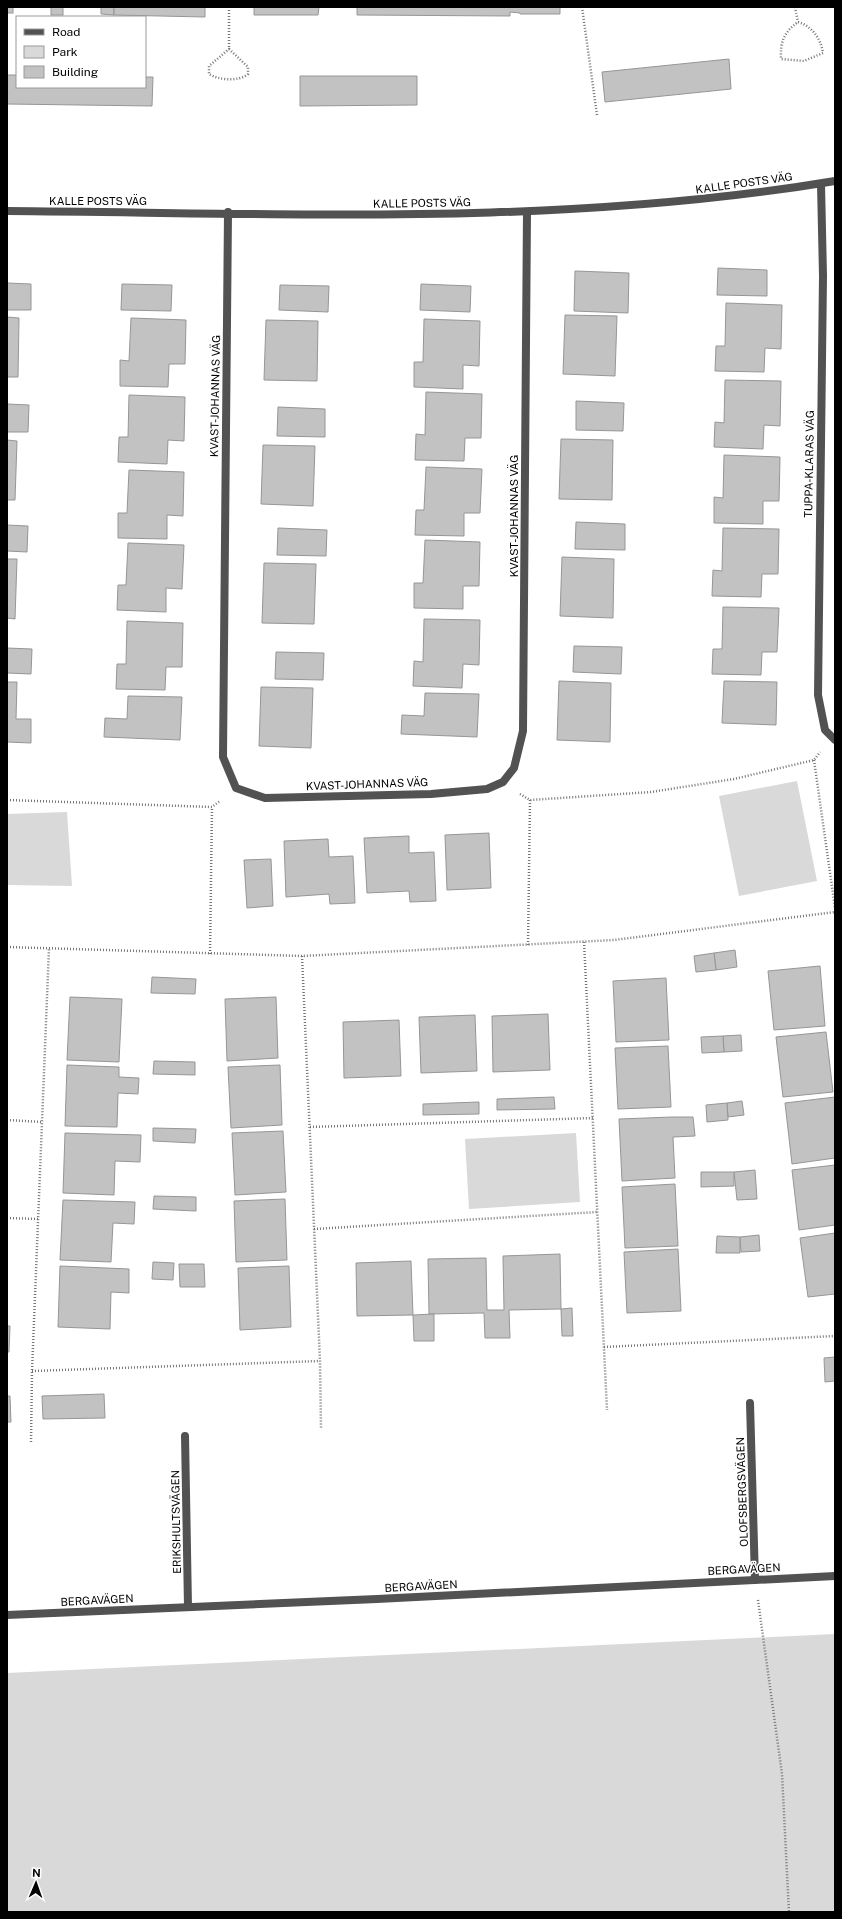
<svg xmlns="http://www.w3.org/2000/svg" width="842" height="1919" viewBox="0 0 842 1919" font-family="'Public Sans',sans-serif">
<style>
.green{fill:#d9d9d9}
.building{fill:#c2c2c2;stroke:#969696}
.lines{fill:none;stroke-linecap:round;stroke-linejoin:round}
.path{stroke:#747474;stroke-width:2.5;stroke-dasharray:1 2;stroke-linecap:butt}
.minor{stroke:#525252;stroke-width:8}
.tertiary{stroke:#525252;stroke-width:8}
.labels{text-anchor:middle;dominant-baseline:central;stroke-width:3;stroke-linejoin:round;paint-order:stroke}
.street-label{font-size:11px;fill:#000;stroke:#fff}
</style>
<rect width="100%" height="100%" fill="#fff"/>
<g class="green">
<path d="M797,781L817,881L739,896L719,796Z"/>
<path d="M67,812L72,886L7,885V814Z"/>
<path d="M576,1133L580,1202L469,1209L465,1139Z"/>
<path d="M835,1634V1912H7V1673Z"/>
</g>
<g class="building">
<rect x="7" y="7" width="6" height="6"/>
<rect x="51" y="7" width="12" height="8"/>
<path d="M101,7H114V15L101,14Z"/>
<path d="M114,7H205V17L114,15Z"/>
<path d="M254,7H319L318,15H254Z"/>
<path d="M357,7H560V14H520V13L510,12V16L357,15Z"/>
<path d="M729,59L731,89L605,102L602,72Z"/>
<path d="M7,75H17V87H145V77H153L152,106L7,104Z"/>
<path d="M300,76H417V105L300,106Z"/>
<path d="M718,268L767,270V296L717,295Z"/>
<path d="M575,271L629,273L628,313L574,311Z"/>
<path d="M7,283L31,284V310H7Z"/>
<path d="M122,284L172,285L171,311L121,310Z"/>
<path d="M421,284L471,286L470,312L420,310Z"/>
<path d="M280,285L329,286L328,312L279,310Z"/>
<path d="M726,303L782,305L781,349L765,348L764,372L715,371L716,346H725Z"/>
<path d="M565,315L617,316L615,376L563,374Z"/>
<path d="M7,317L19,318L18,377H7Z"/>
<path d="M131,318L186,320L185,364H169L168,387L120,386V360L129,361Z"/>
<path d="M424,319L480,321L479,366L463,365V389L414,387V362H423Z"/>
<path d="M266,320L318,321L317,381L264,380Z"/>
<path d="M725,380L781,381L780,426L764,425L763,449L714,447L715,422L724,423Z"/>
<path d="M426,392L482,394L481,438H465L464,461L415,460L416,434L425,435Z"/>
<path d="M129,395L185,397L184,441L168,440L167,464L118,462L119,437H128Z"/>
<path d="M576,401L624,403L623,431L576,430Z"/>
<path d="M7,404L29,405L28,432H7Z"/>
<path d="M278,407L325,409V437L277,436Z"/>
<path d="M561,439L613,440L612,500L559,499Z"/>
<path d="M7,440L17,441L15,500H7Z"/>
<path d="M263,445L315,446L313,506L261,504Z"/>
<path d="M724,455L780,457L779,501H763V524L714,523V497L723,498Z"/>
<path d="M426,467L482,469L480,513H464V536L415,535L416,510H424Z"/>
<path d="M129,470L184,472L183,516L167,515V539L118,538V513H127Z"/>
<path d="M576,522L625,524V550L575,549Z"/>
<path d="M7,525L28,526L27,552L7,551Z"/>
<path d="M278,528L327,530L326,556L277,555Z"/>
<path d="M723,528L779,529L778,574H762L761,597L712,596L713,570L722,571Z"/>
<path d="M425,540L480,542L479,586H463V609L414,608V583H423Z"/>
<path d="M128,543L184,545L182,589L166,588V612L117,610L118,585H126Z"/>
<path d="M562,557L614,559L613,618L560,616Z"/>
<path d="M7,559H17L15,619L7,618Z"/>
<path d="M264,563L316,564L314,624L262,623Z"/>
<path d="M723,607L779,608L777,652H762L761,675L712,674L713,649H722Z"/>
<path d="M424,619L480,620L479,665L463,664L462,688L413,686L414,661L423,662Z"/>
<path d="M127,621L183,623L182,667H166L165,690L116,689L117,664H126Z"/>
<path d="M574,646L622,647L621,674L573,672Z"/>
<path d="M7,648L32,649L31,674L7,673Z"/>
<path d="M276,652L324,653L323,680L275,679Z"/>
<path d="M559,681L611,683L610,742L557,740Z"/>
<path d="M724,681L777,682L776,725L722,723Z"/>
<path d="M7,682H17L16,719H31V743L7,742Z"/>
<path d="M261,687L313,688L311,748L259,746Z"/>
<path d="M425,693L479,694L477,737L401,734L402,715L424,716Z"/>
<path d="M128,696L182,697L180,740L104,737L105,718L127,719Z"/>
<path d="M489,833L491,888L447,890L445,835Z"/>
<path d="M409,836V853L434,852L436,901L410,902L409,891L367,893L364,838Z"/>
<path d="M328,839L329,857L353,856L355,903L330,904L329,894L286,897L284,841Z"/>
<path d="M271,859L273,906L247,908L244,860Z"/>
<path d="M735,950L737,967L716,970L714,953Z"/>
<path d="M714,953L716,970L696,972L694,956Z"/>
<path d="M820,966L825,1026L774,1030L768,971Z"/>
<path d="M152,977L196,979L195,994L151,993Z"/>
<path d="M666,978L669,1040L616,1042L613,981Z"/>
<path d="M70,997L122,999L119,1062L67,1060Z"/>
<path d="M276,997L278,1058L227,1061L225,999Z"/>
<path d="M548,1014L550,1070L493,1072L492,1016Z"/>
<path d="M475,1015L477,1071L421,1073L419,1017Z"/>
<path d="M399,1020L401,1076L344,1078L343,1022Z"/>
<path d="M826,1032L833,1092L783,1097L776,1037Z"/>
<path d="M741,1035L742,1051L724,1052L723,1036Z"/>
<path d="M723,1036L724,1052L702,1053L701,1037Z"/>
<path d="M668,1046L671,1107L618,1109L615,1048Z"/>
<path d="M154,1061L195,1062V1075L153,1074Z"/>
<path d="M67,1065L119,1067V1077L139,1078L138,1094L118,1093L117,1127L65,1126Z"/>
<path d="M280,1065L282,1125L231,1128L228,1067Z"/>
<path d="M554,1097L555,1109L497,1110V1099Z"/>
<path d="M835,1097V1158L792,1164L785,1103Z"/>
<path d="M742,1101L744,1115L728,1117L727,1103Z"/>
<path d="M479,1102V1114L423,1115V1104Z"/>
<path d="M727,1103L728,1120L707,1122L706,1105Z"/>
<path d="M672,1117H693L695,1136L673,1137L675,1178L622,1181L619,1119Z"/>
<path d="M153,1128L196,1129L195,1143L153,1141Z"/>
<path d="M283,1131L286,1192L235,1195L232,1133Z"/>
<path d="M65,1133L141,1135L140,1162L115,1161L114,1195L63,1193Z"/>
<path d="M835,1165V1225L799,1230L792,1170Z"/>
<path d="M755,1170L757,1199L737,1200L734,1172Z"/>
<path d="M701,1172H734V1186L701,1187Z"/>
<path d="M675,1184L678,1246L625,1248L622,1187Z"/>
<path d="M154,1196L196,1197V1211L153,1209Z"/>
<path d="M285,1199L287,1260L236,1262L234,1201Z"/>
<path d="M63,1200L135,1202L134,1224L113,1223L111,1262L60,1260Z"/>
<path d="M835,1233V1294L808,1297L800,1238Z"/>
<path d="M759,1235L760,1251L741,1252L740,1237Z"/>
<path d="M717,1236L740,1237V1253H716Z"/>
<path d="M678,1249L681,1311L627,1313L624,1252Z"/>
<path d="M560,1254L561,1309L509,1310L510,1338H485L484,1313L429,1314L428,1259L486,1258L487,1310H504L503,1256Z"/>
<path d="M411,1261L413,1315L357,1316L356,1263Z"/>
<path d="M153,1262L174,1263L173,1280L152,1279Z"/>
<path d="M179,1264H204L205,1287H180Z"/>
<path d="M60,1266L129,1269V1293L111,1292L110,1329L58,1327Z"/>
<path d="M289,1266L291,1327L240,1330L238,1268Z"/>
<path d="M572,1308L573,1336H562L561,1309Z"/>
<path d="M434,1314V1341H414L413,1315Z"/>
<path d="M7,1326H10L9,1352H7Z"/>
<path d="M835,1357V1381L825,1382L824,1358Z"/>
<path d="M104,1394L105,1418L43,1419L42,1396Z"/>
<path d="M7,1396H10L11,1422H7Z"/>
</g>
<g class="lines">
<g class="path">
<path d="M229,7V49"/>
<path d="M582,7L597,115"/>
<path d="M795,7L798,22"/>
<path d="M798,22C812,26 821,39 823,53L804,61L781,59C780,42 784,32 798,22Z"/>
<path d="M229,49L248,67V74C239,82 218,80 209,74V66Z"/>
<path d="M814,760L835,908"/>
<path d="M520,794L530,800L651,792L734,779L814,760L820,752"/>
<path d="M7,800L212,807L220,801"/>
<path d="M584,942L607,1410"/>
<path d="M528,945L530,800"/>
<path d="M7,947L302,956L614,940L835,912"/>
<path d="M210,954L212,807"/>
<path d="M302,956L320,1361L321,1429"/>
<path d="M7,1120L42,1122"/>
<path d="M310,1127L593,1118"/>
<path d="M7,1218L38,1219"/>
<path d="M314,1229L597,1212"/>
<path d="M604,1347L835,1336"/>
<path d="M32,1371L320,1361"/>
<path d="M31,1442L32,1371L49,948"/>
<path d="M758,1600L782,1774L789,1912"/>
</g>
<g class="minor">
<path d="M821,184L823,276L818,695L825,730L835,740"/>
<path d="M7,211C283,213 561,227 835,181"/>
<path d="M228,212L223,757L236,788L265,798L431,794L487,789L503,782L514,768L523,731L527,212"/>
<path d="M750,1403L755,1580"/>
<path d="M185,1436L188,1607"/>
</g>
<path class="tertiary" d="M7,1615L377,1599L835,1576"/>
</g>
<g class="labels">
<g class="street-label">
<text transform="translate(744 183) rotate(-8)">KALLE POSTS VÄG</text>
<text x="98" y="201">KALLE POSTS VÄG</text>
<text transform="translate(422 203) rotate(-1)">KALLE POSTS VÄG</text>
<text transform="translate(215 396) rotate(-89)">KVAST-JOHANNAS VÄG</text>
<text transform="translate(809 464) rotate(-89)">TUPPA-KLARAS VÄG</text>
<text transform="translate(514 516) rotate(-90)">KVAST-JOHANNAS VÄG</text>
<text transform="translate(367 784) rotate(-2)">KVAST-JOHANNAS VÄG</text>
<text transform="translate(742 1492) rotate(-92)">OLOFSBERGSVÄGEN</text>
<text transform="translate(176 1522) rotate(-91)">ERIKSHULTSVÄGEN</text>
<text transform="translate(744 1569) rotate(-3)">BERGAVÄGEN</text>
<text transform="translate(421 1586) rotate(-3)">BERGAVÄGEN</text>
<text transform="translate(97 1600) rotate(-3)">BERGAVÄGEN</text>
</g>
</g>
<rect width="842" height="1919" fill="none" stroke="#000000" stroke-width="16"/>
<rect x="16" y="16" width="130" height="72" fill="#ffffff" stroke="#999999"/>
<rect x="24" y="29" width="20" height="6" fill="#525252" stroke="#999999"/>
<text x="52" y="36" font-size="12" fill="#000000">Road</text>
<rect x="24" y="46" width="20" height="12" fill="#d9d9d9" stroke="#999999"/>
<text x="52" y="56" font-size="12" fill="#000000">Park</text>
<rect x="24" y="66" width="20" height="12" fill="#c2c2c2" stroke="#999999"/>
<text x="52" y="76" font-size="12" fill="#000000">Building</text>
<g transform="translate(36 1883) rotate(2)" stroke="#ffffff" stroke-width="3" paint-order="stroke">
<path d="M0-3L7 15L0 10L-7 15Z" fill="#000000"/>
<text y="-6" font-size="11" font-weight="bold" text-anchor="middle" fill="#000000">N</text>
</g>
</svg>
